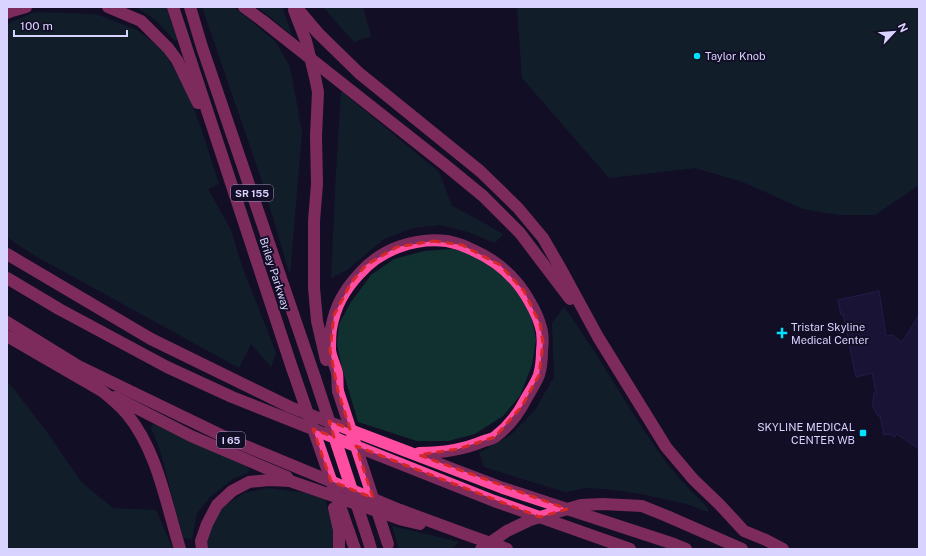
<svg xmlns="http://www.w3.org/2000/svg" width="926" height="556" viewBox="0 0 926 556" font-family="'Public Sans',sans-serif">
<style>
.green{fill:#113130}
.building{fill:#231948;stroke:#3a2a75}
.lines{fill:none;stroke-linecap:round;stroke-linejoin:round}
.highway{stroke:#ff4ea1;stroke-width:12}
.highway-bridge{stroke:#ff4ea1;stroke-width:12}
.marked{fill:none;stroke:#d62828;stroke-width:3;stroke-dasharray:8 5;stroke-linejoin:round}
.poi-dot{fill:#00e2fe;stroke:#120e26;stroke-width:1.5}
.labels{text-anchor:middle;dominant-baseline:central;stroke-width:4;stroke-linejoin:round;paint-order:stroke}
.shield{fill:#120e26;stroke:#9d98be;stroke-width:1}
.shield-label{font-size:10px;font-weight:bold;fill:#d9d3ff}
.poi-label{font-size:11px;fill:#d9d3ff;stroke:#120e26;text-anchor:start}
.street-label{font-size:11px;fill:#d9d3ff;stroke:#120e26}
</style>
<rect width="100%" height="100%" fill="#120e26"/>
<g class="green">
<path d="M136,7H166L177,40L175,41L156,20Z"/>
<path d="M202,7H234L276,42L290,67L302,132L290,275L263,184Z"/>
<path d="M258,7H282L292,35Z"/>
<path d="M323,7H363L371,36L354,42Z"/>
<path d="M517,7H919V185L875,215H839L803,209L743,182L695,168L609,178L522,78Z"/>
<path d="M35,12L96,14L137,30L163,50L189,96L201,128L219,184L208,189L231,230L242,266L276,353L271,367L251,344L239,368L32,254L7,237V24Z"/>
<path d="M341,91L439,172L452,206L479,220L503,234L495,243L468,232L440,225L413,228L384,239L347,270L331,278L336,174Z"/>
<path d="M452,249L475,254L503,274L520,294L531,315L536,339L532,365L520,396L503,416L475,434L448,441H417L358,422L342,368L337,344L339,324L351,302L371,275L394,259L424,251Z"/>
<path d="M564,307C603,360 633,420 674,472C684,485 697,496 708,508V512L687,504L641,494L606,489L586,488L565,492L484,467L479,453L511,435L535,410L554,377L552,323Z"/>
<path d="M7,383L13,388L46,431L82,483L113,508L156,510L173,549H7Z"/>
<path d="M152,425H156L245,466L249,469L248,473L233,479L210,497L197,513L192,539L183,538L160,450L151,428Z"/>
<path d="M268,488L306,493L325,499L333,527L335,549H207V539L212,524L223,507L244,493Z"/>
<path d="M392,526L459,542L452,549H399Z"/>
</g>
<path class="building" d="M879,291L886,336L892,335L902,342L919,315V449L897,434L895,437L889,434L884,435L880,416H878L873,407V401L874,393L876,392L872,373L856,377L843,314L841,315L838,300Z"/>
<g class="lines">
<g class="highway">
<path d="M108,7L141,21L168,48L177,60L198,103"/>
<path d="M173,7L292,368"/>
<path d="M190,7L202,47L315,378"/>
<path d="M244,7L263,21"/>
<path d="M296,7L318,33L359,73L480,171L518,208L543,238L561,269L598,337L666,447L693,479L720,505L744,531L766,540L783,549"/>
<path d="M294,10L306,41L315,77L318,92L316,136L317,184L314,221V288L317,321L326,360"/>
<path d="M7,13L12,11L26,7"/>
<path d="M354,93L444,164L483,196L520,233L570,299"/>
<path d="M7,254L151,339L290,407L503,488L674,544L686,549"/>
<path d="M7,278L59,309L167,367L232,397L494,501L630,549"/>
<path d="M7,322L80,367L231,440L400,510L465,534L507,549"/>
<path d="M7,336L102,391C111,398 120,406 127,414C158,452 166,504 180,549"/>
<path d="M338,391C337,385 338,379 337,373C335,365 331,358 330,350C330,343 330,335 331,329C335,306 344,290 360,273C381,249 416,237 447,241C457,243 465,246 473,250C498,261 517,278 530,302C534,309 538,317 540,324C543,332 543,343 542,351C542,359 541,368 539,375C536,383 530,392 526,399C519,413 508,427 495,437C492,439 488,440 484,441C463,450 442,453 419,453"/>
<path d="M115,397L191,436L287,477"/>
<path d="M669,517L742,549"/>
<path d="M339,530V549"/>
<path d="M349,532L355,549"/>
<path d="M368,539L371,549"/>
<path d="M202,549L201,541L207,524L217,505L232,491L249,482L269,480L290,481L403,520L420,524"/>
</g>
<g class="highway-bridge">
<path d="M263,21L354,93"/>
<path d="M292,368L349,532"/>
<path d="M315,378L368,539"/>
<path d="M338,391L388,544"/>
<path d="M334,508L339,530"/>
<path d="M481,549L507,531L530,520L581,505L603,504L642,506L669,517"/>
</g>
</g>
<path d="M0 0H926V556H0ZM433,241L462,245L500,265L524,291L540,324L543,343L539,375L522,406L495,437L458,449L419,455L567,509L540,517L356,446L373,498L331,481L313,429L334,437L329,421L350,429L338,391L330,350L334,315L351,283L366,265L397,247Z" fill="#120e26" fill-opacity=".55" fill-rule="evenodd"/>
<path class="marked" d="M433,241L462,245L500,265L524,291L540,324L543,343L539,375L522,406L495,437L458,449L419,455L567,509L540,517L356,446L373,498L331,481L313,429L334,437L329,421L350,429L338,391L330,350L334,315L351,283L366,265L397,247Z"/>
<g class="poi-dot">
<circle cx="697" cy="56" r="4"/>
<path d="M780 327h4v4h4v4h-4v4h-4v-4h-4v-4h4z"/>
<rect x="859" y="429" width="8" height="8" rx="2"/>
</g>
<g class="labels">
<g class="shield">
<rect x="231" y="185" width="42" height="16" rx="3"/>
<rect x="217" y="432" width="28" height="16" rx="3"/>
</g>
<g class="shield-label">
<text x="252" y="193">SR 155</text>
<text x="231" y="440">I 65</text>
</g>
<g class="poi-label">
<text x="705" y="56">Taylor Knob</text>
<text x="791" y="327">Tristar Skyline<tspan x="791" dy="13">Medical Center</tspan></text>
<text x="855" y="427" text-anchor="end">SKYLINE MEDICAL<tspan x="855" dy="13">CENTER WB</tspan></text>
</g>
<g class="street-label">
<text transform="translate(275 274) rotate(72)">Briley Parkway</text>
</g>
</g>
<rect width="926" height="556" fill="none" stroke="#d9d3ff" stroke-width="16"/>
<g transform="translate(894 32) rotate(64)" stroke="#120e26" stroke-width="3" paint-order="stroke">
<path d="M0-3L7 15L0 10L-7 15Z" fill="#d9d3ff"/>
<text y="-6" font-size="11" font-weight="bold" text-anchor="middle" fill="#d9d3ff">N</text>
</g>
<path d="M14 30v6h113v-6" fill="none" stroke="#d9d3ff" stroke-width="2"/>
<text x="20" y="30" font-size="12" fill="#d9d3ff" stroke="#120e26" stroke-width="3" paint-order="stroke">100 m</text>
</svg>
